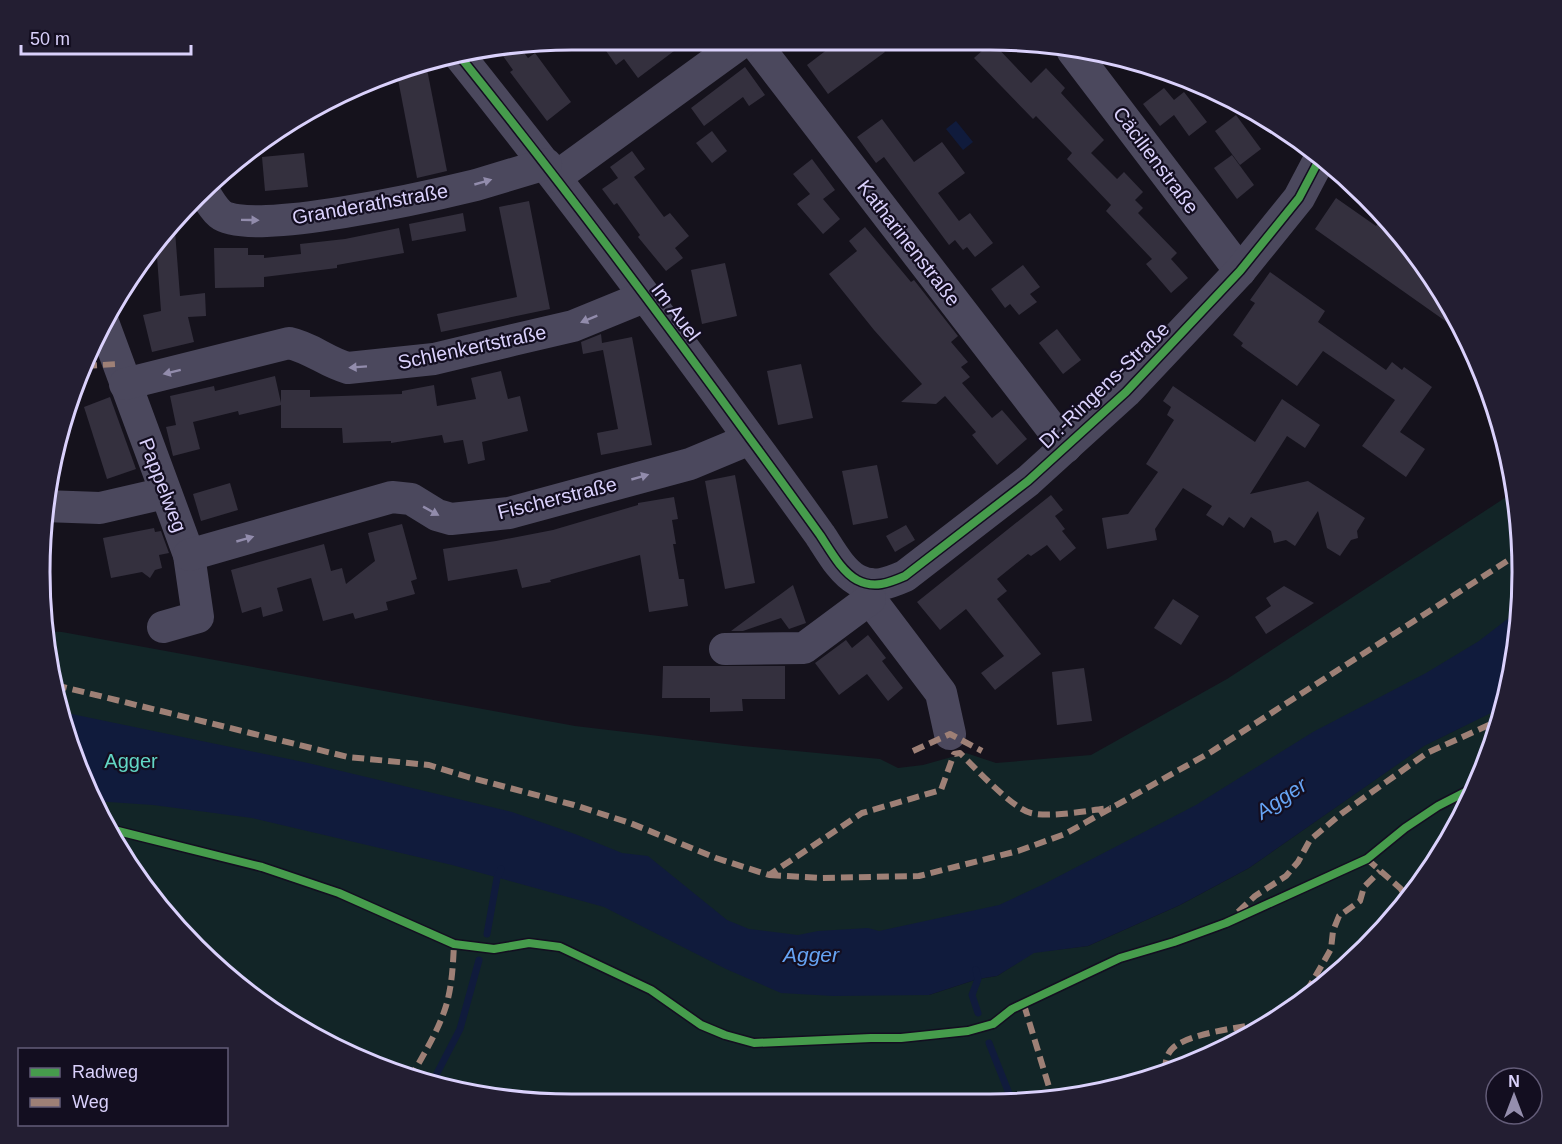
<svg xmlns="http://www.w3.org/2000/svg" width="1562" height="1144" viewBox="0 0 1562 1144" font-family="Arial,sans-serif">
<style>
.green{fill:#122527;fill-rule:evenodd}
.water{fill:#101b3c}
.lines{fill:none;stroke-linecap:round;stroke-linejoin:round}
.stream{stroke:#101b3c;stroke-width:7}
.building{fill:#34303e}
.minor{stroke:#4b485d;stroke-width:32}
.quiet{stroke:#9e8076;stroke-width:6;stroke-dasharray:12 6;stroke-linecap:butt}
.cycleway-casing{stroke:#130e20;stroke-width:11}
.cycleway{stroke:#469c4c;stroke-width:8}
.oneway{fill:#928cac}
.labels{text-anchor:middle;dominant-baseline:central;stroke-width:4.5;stroke-linejoin:round;paint-order:stroke}
.street-label{font-size:20px;fill:#dad1fc;stroke:#130e20}
.park-label{font-size:20px;fill:#62d6c5;stroke:#130e20}
.water-label{font-size:21px;font-style:italic;fill:#66a4f4;stroke:#130e20}
.rim{fill:none;stroke:#dad1fc;stroke-width:3}
</style>
<rect width="100%" height="100%" fill="#15121c"/>
<path class="green" d="M1514,492L1522,537L1518,641L1495,743L1452,838L1391,923L1315,995L1194,1064L1060,1100L537,1104L401,1077L306,1034L221,973L149,897L79,776L44,641V631L62,632L575,726L743,746L880,759L898,768L923,765L966,753L996,763L1091,755L1227,679ZM1464,726L1423,746L1249,868L1180,905L1088,946L1046,951L1407,749ZM1022,960L997,976L978,979L929,995H902Z"/>
<g class="water">
<path d="M956,121L973,142L963,150L946,129Z"/>
<path d="M1519,610L1518,641L1503,707L1424,746L1249,868L1180,905L1088,946L1034,953L997,976L978,979L929,995L833,996L781,993L726,969L604,907L452,865L252,818L153,805L94,801L79,776L62,712L308,763L512,812L575,834L622,853L648,856L727,920L749,929L798,935L818,931L868,928L879,931L999,905L1044,884L1196,805L1313,732L1426,673L1479,641Z"/>
</g>
<g class="lines">
<g class="stream">
<path d="M487,934L497,878L501,869"/>
<path d="M976,970L978,979L972,995L978,1013"/>
<path d="M989,1043L1012,1101"/>
<path d="M432,1083L460,1029L479,960"/>
</g>
</g>
<g class="building">
<path d="M616,39H626L632,47L643,39H690L638,78L624,59L616,65L604,48Z"/>
<path d="M841,39H875L885,52L828,94L807,65Z"/>
<path d="M992,42L1031,83L1046,68L1065,88L1061,93L1104,140L1091,153L1117,179L1124,172L1143,192L1135,200L1143,208L1138,213L1177,253L1171,259L1188,278L1171,293L1146,264L1152,259L1106,211L1111,205L1067,159L1072,153L1036,116L1033,119L974,58Z"/>
<path d="M519,46L528,58L535,53L571,102L547,121L510,72L513,70L498,49Z"/>
<path d="M426,64L447,171L417,178L397,74L415,66Z"/>
<path d="M745,67L765,95L749,106L743,97L704,126L691,108Z"/>
<path d="M1164,88L1174,100L1184,92L1207,122L1189,136L1174,115L1160,126L1143,104Z"/>
<path d="M1236,115L1261,149L1240,165L1215,131Z"/>
<path d="M882,119L914,162L942,142L965,173L938,193L959,221L970,213L993,243L975,257L967,247L963,250L955,240L949,245L884,157L876,163L857,137Z"/>
<path d="M712,131L727,151L712,163L696,143Z"/>
<path d="M632,151L645,169L634,177L664,217L670,213L689,236L675,248L683,258L666,271L638,237L640,235L617,203L614,205L602,189L618,178L610,167Z"/>
<path d="M304,153L308,187L265,191L262,157Z"/>
<path d="M1232,155L1254,185L1237,199L1214,168Z"/>
<path d="M812,159L835,190L823,199L840,219L823,234L797,204L810,194L793,174Z"/>
<path d="M1336,198L1376,226L1382,218L1396,232L1392,237L1418,256L1468,337L1315,229Z"/>
<path d="M529,201L550,309L441,332L437,314L517,297L499,207Z"/>
<path d="M463,213L466,231L412,241L409,224Z"/>
<path d="M174,218L180,296L205,293L206,316L188,317L194,342L152,352L143,315L161,311L156,243Z"/>
<path d="M865,227L911,282L914,280L958,336L951,342L968,362L961,367L970,377L962,383L992,418L1002,410L1027,439L997,465L972,435L976,432L945,396L936,404L901,402L922,384L874,330L829,274L857,251L849,241Z"/>
<path d="M399,228L404,253L337,265V268L264,277V287L215,288L214,248H248V255H264V258L301,254L300,244L345,239Z"/>
<path d="M725,263L737,316L702,324L691,270Z"/>
<path d="M1023,265L1040,287L1030,294L1037,302L1019,315L1010,304L1005,308L991,289Z"/>
<path d="M1270,272L1325,311L1318,322L1386,370L1392,362L1402,370L1404,367L1432,387L1400,432L1425,449L1406,477L1362,446L1395,400L1323,351L1297,386L1241,346L1243,343L1233,335L1255,303L1250,300Z"/>
<path d="M1057,329L1081,360L1063,374L1039,343Z"/>
<path d="M601,334L602,343L632,337L652,445L601,455L597,433L618,429L603,350L583,354L581,342Z"/>
<path d="M801,364L813,418L778,425L767,371Z"/>
<path d="M501,371L508,399L520,396L528,431L482,442L485,460L468,464L463,440L444,443L442,435L391,443V441L343,443L342,428H281V405L239,415L238,411L193,422L200,449L173,456L166,427L176,425L170,396L214,386L215,391L275,376L281,403V390H310V397L402,394V391L434,385L437,406L476,399L471,378Z"/>
<path d="M1173,386L1255,442L1282,399L1320,425L1305,448L1287,436L1250,494L1308,481L1365,518L1357,531L1358,538L1351,540L1340,556L1327,548L1318,511L1295,546L1286,540L1274,543L1271,531L1251,517L1244,528L1229,517L1223,526L1206,515L1212,506L1183,488L1155,529L1157,540L1107,549L1102,518L1128,514L1158,472L1146,464L1174,420L1167,415L1171,407L1163,401Z"/>
<path d="M110,397L136,469L107,479L84,407Z"/>
<path d="M877,465L888,518L853,525L842,471Z"/>
<path d="M735,475L755,583L725,589L705,481Z"/>
<path d="M230,483L238,510L201,521L193,494Z"/>
<path d="M1051,495L1063,510L1055,516L1065,529L1062,531L1076,548L1060,561L1047,545L1031,556L1028,554L997,579L1007,591L997,599L1041,654L995,690L981,673L1004,656L966,609L940,630L917,602Z"/>
<path d="M674,497L678,519L672,520L676,544H673L679,579H684L688,606L649,612L640,555L550,580L551,582L522,588L517,569L448,581L443,549L496,541L553,530L638,505V503Z"/>
<path d="M402,524L417,579L411,581L415,594L386,602L388,610L355,619L353,613L323,621L311,578L277,588L283,611L263,617L261,607L242,613L231,570L324,544L331,571L342,568L346,584L375,561L368,533Z"/>
<path d="M906,525L915,540L895,552L886,536Z"/>
<path d="M154,528L155,532L161,531L169,553L159,555L162,568L155,570L150,578L142,572L111,578L103,538Z"/>
<path d="M793,585L806,623L789,629L781,618L743,631H731Z"/>
<path d="M1284,586L1314,603L1266,634L1255,617L1271,606L1266,598Z"/>
<path d="M1173,599L1199,616L1181,645L1154,628Z"/>
<path d="M868,635L886,658L882,661L903,688L888,701L867,674L839,695L815,663L846,640L852,648Z"/>
<path d="M663,666H785V699H742L743,711L710,712V698H662Z"/>
<path d="M1084,668L1092,721L1057,725L1052,672Z"/>
</g>
<g class="lines">
<g class="minor">
<path d="M752,39L1066,447"/>
<path d="M1072,50L1240,271"/>
<path d="M458,54C559,180 656,309 751,440C774,471 797,503 820,535C830,550 841,571 857,580C874,589 889,583 905,576L1028,481L1126,392L1240,271L1299,198L1319,160"/>
<path d="M556,177L746,39"/>
<path d="M204,192C208,199 214,209 220,214C249,238 435,195 476,185C499,178 522,171 546,164"/>
<path d="M103,322L189,555L198,617L163,627"/>
<path d="M125,384L289,343C312,348 326,362 348,368L434,359L513,340L573,326L644,297"/>
<path d="M44,506L100,508L165,493"/>
<path d="M189,555L392,497L411,499L437,515L451,519L509,513L690,464L750,439"/>
<path d="M869,584L870,599L941,693L950,734"/>
<path d="M725,649L804,648L870,599"/>
</g>
<g class="quiet">
<path d="M85,366L117,364"/>
<path d="M55,685L348,757L429,765L468,777L574,805L630,823L716,858L769,875L862,813L941,790L954,754L960,753C974,767 1013,809 1031,813C1052,818 1089,810 1111,808"/>
<path d="M913,751L950,734L982,751"/>
<path d="M1367,859L1401,889L1407,900"/>
<path d="M769,875L822,878L919,876L1018,851L1065,834L1211,752L1521,552"/>
<path d="M1238,912L1255,896L1286,876L1298,862L1310,840L1341,814L1427,753L1500,720"/>
<path d="M1024,1005L1053,1100"/>
<path d="M1295,1006L1311,984L1331,949L1333,931L1339,916L1360,901L1364,887L1380,871"/>
<path d="M1165,1072C1165,1064 1166,1056 1171,1050C1185,1033 1244,1027 1266,1023"/>
<path d="M410,1079C423,1055 438,1032 446,1006C452,986 453,965 454,944"/>
</g>
<defs>
<g id="cycleway">
<path d="M458,54C559,180 656,309 751,440C774,471 797,503 820,535C830,550 841,571 857,580C874,589 889,583 905,576L1028,481L1126,392L1240,271L1299,198L1319,160"/>
<path d="M110,829L262,867L339,893L454,944L494,949L529,943L560,947L651,990L701,1025L725,1035L754,1043L871,1038H901L968,1031L993,1024L1012,1009L1120,958L1174,942L1226,923L1367,859L1405,828L1438,806L1475,787"/>
</g>
</defs>
<use href="#cycleway" class="cycleway-casing"/>
<use href="#cycleway" class="cycleway"/>
</g>
<defs><path id="oneway-solid" d="M-6-.8H1V-3.2L6.5 0L1 3.2V.8H-6Z" transform="scale(1.5)"/></defs>
<g class="oneway">
<use href="#oneway-solid" transform="translate(483 182) rotate(-16)"/>
<use href="#oneway-solid" transform="translate(250 220) rotate(1)"/>
<use href="#oneway-solid" transform="translate(589 319) rotate(158)"/>
<use href="#oneway-solid" transform="translate(358 367) rotate(176)"/>
<use href="#oneway-solid" transform="translate(172 372) rotate(166)"/>
<use href="#oneway-solid" transform="translate(640 477) rotate(-16)"/>
<use href="#oneway-solid" transform="translate(431 511) rotate(29)"/>
<use href="#oneway-solid" transform="translate(245 539) rotate(-16)"/>
</g>
<g class="labels">
<g class="street-label">
<text transform="translate(1156 160) rotate(53)">Cäcilienstraße</text>
<text transform="translate(370 204) rotate(-10)">Granderathstraße</text>
<text transform="translate(909 243) rotate(52)">Katharinenstraße</text>
<text transform="translate(676 312) rotate(53)">Im Auel</text>
<text transform="translate(472 347) rotate(-12)">Schlenkertstraße</text>
<text transform="translate(1104 385) rotate(-44)">Dr.-Ringens-Straße</text>
<text transform="translate(163 485) rotate(69)">Pappelweg</text>
<text transform="translate(557 498) rotate(-14)">Fischerstraße</text>
</g>
<g class="park-label">
<text x="131" y="761">Agger</text>
</g>
<g class="water-label">
<text transform="translate(1281 798) rotate(-34)">Agger</text>
<text x="811" y="954">Agger</text>
</g>
</g>
<path d="M0 0H1562V1144H0ZM572 50H990A522 522 0 0 1 1512 572V572A522 522 0 0 1 990 1094H572A522 522 0 0 1 50 572V572A522 522 0 0 1 572 50Z" fill="#231e32" fill-rule="evenodd"/>
<path class="rim" d="M572 50H990A522 522 0 0 1 1512 572V572A522 522 0 0 1 990 1094H572A522 522 0 0 1 50 572V572A522 522 0 0 1 572 50Z"/>
<rect x="18" y="1048" width="210" height="78" fill="#130e20" stroke="#635c78" stroke-width="1.5"/>
<rect x="30" y="1068" width="30" height="9" fill="#469c4c" stroke="#635c78" stroke-width="1.5"/>
<text x="72" y="1078" font-size="18" fill="#dad1fc">Radweg</text>
<rect x="30" y="1098" width="30" height="9" fill="#9e8076" stroke="#635c78" stroke-width="1.5"/>
<text x="72" y="1108" font-size="18" fill="#dad1fc">Weg</text>
<g transform="translate(1514 1096)"><circle r="28" fill="#130e20" stroke="#635c78" stroke-width="1.5"/>
<path d="M0-4.5L10 22L0 15L-10 22Z" fill="#958eae"/>
<text y="-9" font-size="16" font-weight="bold" text-anchor="middle" fill="#dad1fc">N</text>
</g>
<path d="M21 45v9h170v-9" fill="none" stroke="#dad1fc" stroke-width="3"/>
<text x="30" y="45" font-size="18" fill="#dad1fc" stroke="#130e20" stroke-width="4.5" paint-order="stroke">50 m</text>
</svg>
